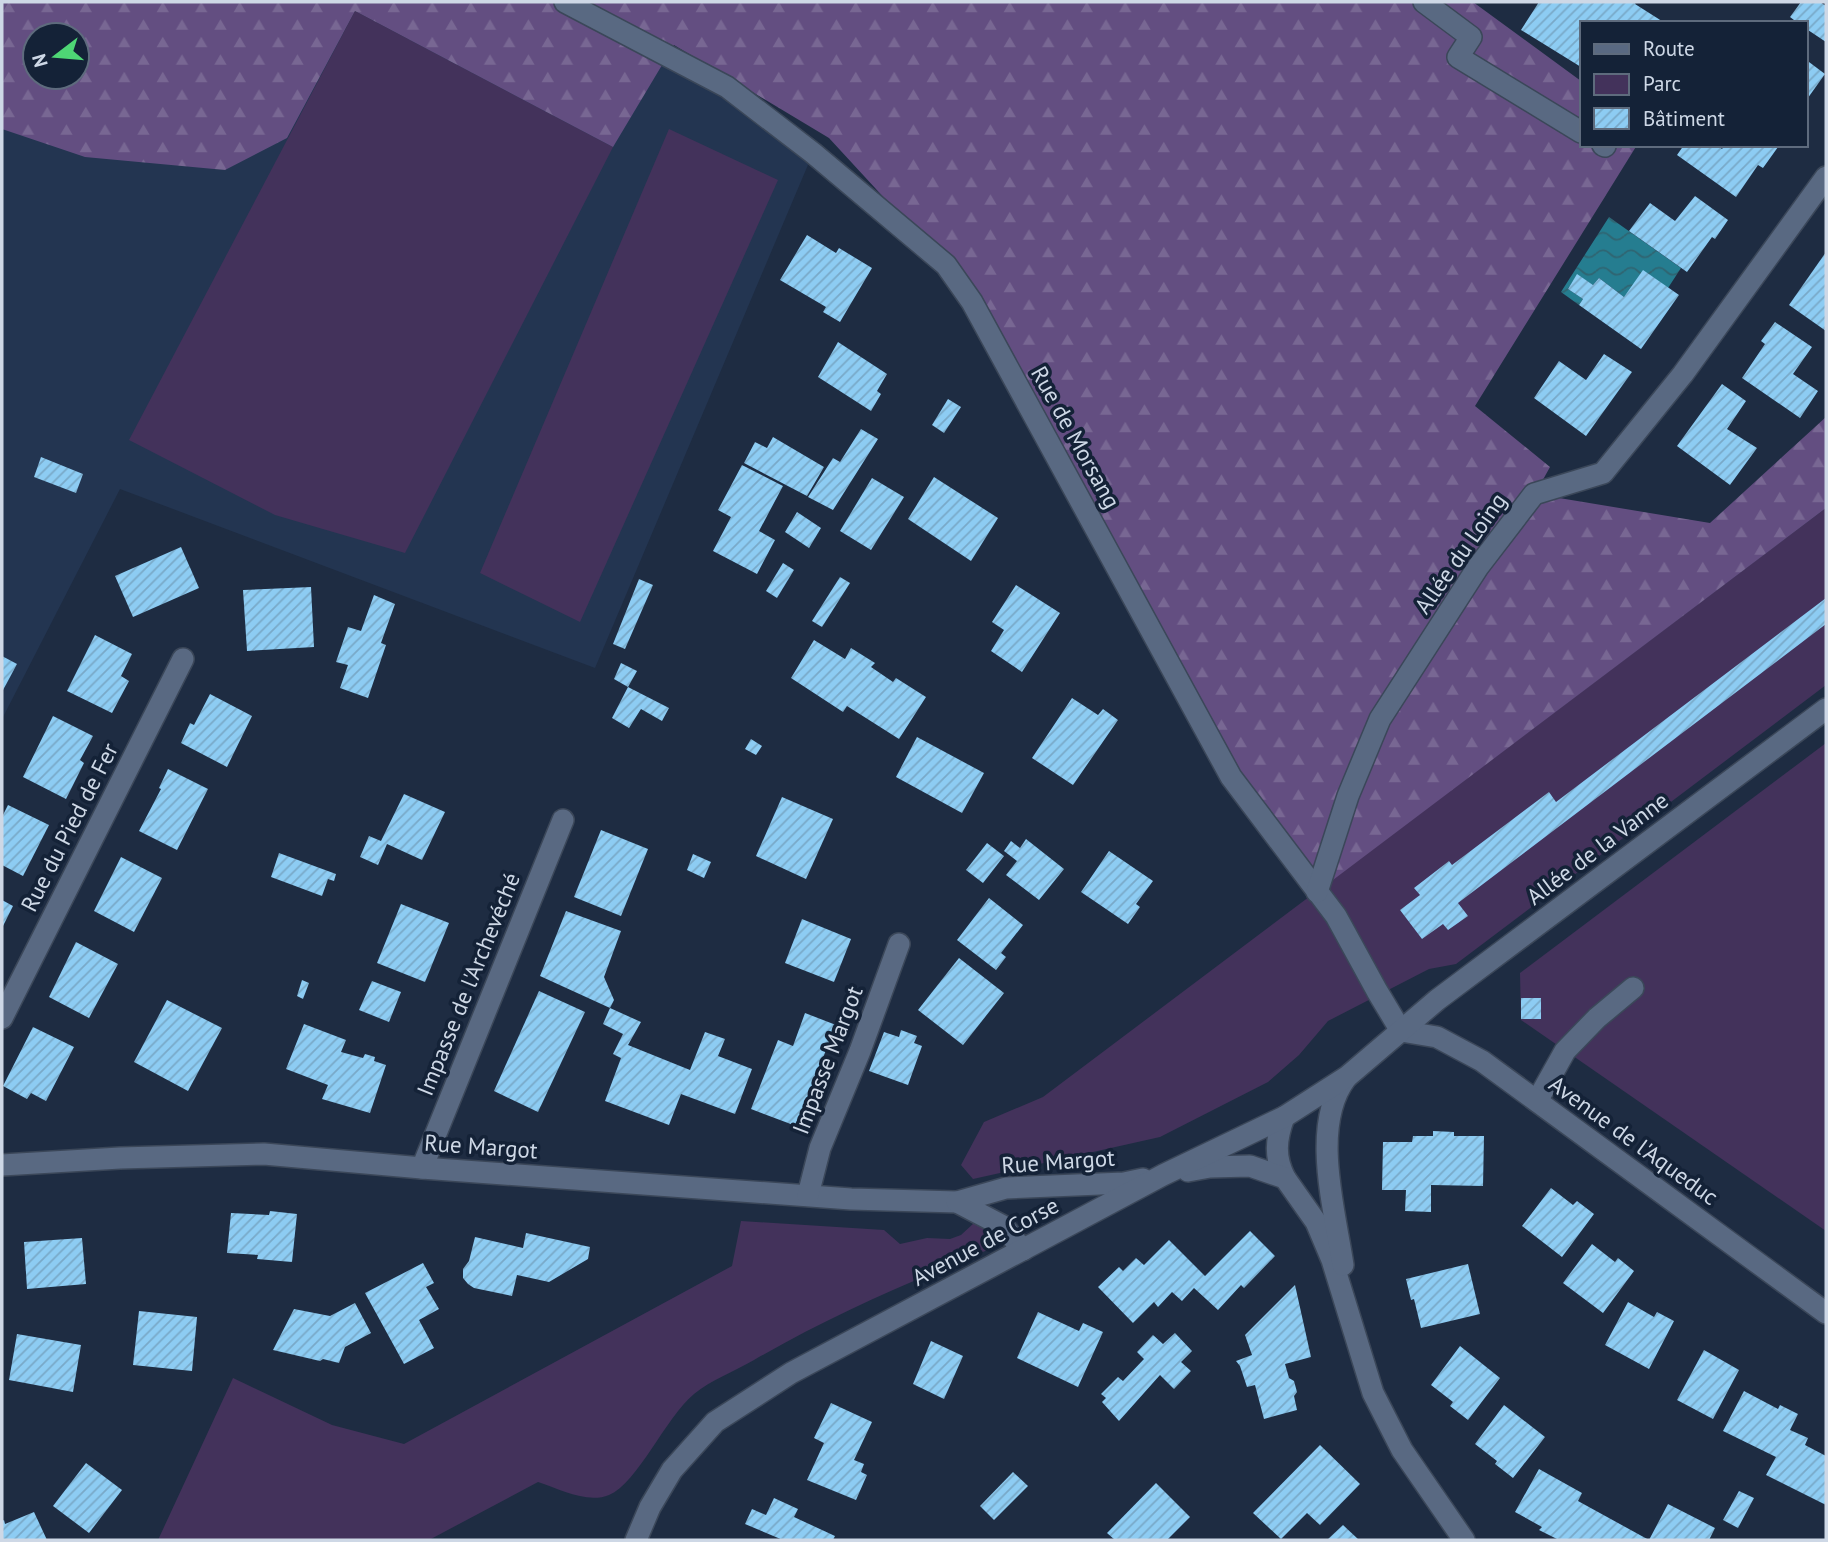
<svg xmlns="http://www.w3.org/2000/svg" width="1828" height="1542" viewBox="0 0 1828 1542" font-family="'PT Sans',sans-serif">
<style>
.built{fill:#233551;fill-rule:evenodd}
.green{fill:#43325b}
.forest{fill:url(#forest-firs);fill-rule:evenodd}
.water{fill:url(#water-waves)}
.building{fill:url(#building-hatch)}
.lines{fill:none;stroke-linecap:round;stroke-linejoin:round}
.service-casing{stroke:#3b4759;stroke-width:24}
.minor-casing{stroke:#3b4759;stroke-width:24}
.service{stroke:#596982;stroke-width:21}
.minor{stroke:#596982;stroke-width:21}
.labels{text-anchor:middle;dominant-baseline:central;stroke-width:7;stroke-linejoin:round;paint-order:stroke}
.street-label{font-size:23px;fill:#ced8e6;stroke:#142237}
</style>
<defs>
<pattern id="forest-firs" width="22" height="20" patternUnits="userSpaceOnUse" patternTransform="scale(1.75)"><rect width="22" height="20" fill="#634e81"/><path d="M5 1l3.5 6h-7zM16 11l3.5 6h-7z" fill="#786793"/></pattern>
<pattern id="water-waves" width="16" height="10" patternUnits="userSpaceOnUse" patternTransform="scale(1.75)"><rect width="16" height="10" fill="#257d90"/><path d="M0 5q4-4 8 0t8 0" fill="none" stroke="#2f6572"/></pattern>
<pattern id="building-hatch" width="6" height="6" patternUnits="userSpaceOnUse" patternTransform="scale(1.75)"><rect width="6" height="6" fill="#8dccf3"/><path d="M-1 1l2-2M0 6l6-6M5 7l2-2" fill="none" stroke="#79a9c8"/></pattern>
</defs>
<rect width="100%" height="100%" fill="#1e2c42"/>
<path class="built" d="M2,2L663,62L813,153L595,668L120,489L2,719ZM35,35H77V77H35Z"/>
<g class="green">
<path d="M355,11L613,147L405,553L275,515L129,440Z"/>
<path d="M669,129L778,180L580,622L480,573Z"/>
<path d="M1826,508V685L1456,964L1429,969L1328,1021L1299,1055L1268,1082L1160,1137L973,1179L961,1165L984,1122L1043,1097Z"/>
<path d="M1826,743V1231L1521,1020L1520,973Z"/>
<path d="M741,1221L884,1230L900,1244L927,1238L950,1239L961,1235L974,1223L979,1224L988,1235L990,1249C909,1282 830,1316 754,1360C735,1371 711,1380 694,1394C665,1418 638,1483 609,1495C587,1504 560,1489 538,1482L429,1540H158L233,1378L332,1425L404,1444L732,1266Z"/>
</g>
<path class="forest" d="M2,2H1473L1581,81V145H1637L1475,406L1550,467L1535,494L1710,523L1826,417V508L1317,892L1231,777L946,265L829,138L674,45L613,147L355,11L287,138L225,170L85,157L2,129ZM35,35H77V77H35Z"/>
<path class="water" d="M1609,217L1681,268L1668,288L1624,297L1599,278L1593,285L1577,275L1568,289L1583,299L1579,305L1561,292Z"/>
<g class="building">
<path d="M1539,2H1636L1635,4L1665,23H1581V67L1521,30Z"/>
<path d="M1801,2H1820L1826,6V42L1805,28V23H1798L1790,17Z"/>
<path d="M1805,59L1825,74L1805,102Z"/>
<path d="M1684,145H1717L1722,149L1725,145H1775L1778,147L1763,168L1758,165L1736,197L1677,155Z"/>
<path d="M1695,196L1728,220L1715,239L1712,237L1687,272L1629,231L1650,203L1675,221Z"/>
<path d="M807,235L836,253L839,248L872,268L840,322L823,312L826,307L780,280Z"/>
<path d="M1826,252V331L1789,305Z"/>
<path d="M1643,270L1679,295L1641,349L1579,305L1583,299L1568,289L1577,274L1593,285L1599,278L1624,297Z"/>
<path d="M1775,322L1812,347L1793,374L1818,391L1800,418L1742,378L1765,344L1761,341Z"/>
<path d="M838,342L887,374L877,391L881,394L871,411L818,377Z"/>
<path d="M1604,354L1632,372L1586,436L1534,398L1559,361L1586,380Z"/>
<path d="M1722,384L1746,401L1727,429L1757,448L1730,485L1677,446Z"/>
<path d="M948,399L961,407L944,433L932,425Z"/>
<path d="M861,429L878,439L833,510L808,497L833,458L840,462Z"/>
<path d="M773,437L824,467L807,496L744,463L755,442L767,448Z"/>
<path d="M41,457L83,474L76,493L34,477Z"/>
<path d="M742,465L783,486L759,531L775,540L757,574L713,551L731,517L718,510Z"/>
<path d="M934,477L998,518L971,561L908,519Z"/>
<path d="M872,478L904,497L871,550L840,531Z"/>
<path d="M797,512L821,528L809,548L785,532Z"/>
<path d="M181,547L199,588L133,617L115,576Z"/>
<path d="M783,563L794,570L777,598L766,591Z"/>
<path d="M840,577L850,583L822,627L812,621Z"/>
<path d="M639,579L653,585L625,649L613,644Z"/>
<path d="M1016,585L1060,613L1022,672L991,651L1004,630L992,622Z"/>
<path d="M311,587L314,647L247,651L243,590Z"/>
<path d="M374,595L395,604L381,643L386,645L368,698L340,688L348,665L336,662L348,627L361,631Z"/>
<path d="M1826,598V624L1458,903L1468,916L1448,930L1443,924L1422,939L1400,910L1420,895L1414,888L1449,861L1452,865L1549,792L1556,802Z"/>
<path d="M95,635L132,654L121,676L129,681L112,713L67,691Z"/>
<path d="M814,640L845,659L851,648L875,663L871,667L893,682L896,678L926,697L899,739L847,706L843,712L791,678Z"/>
<path d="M2,656L17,664L2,692Z"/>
<path d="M621,663L637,671L628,687L669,708L662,721L641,709L629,728L612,718L628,687L614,679Z"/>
<path d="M210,694L252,716L227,767L181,743L190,723L194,725Z"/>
<path d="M1072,698L1098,715L1103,709L1118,720L1073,785L1032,758Z"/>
<path d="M53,716L93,736L80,760L84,763L66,799L23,777Z"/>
<path d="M917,737L984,773L962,813L896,777Z"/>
<path d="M751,739L762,746L756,755L745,749Z"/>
<path d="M168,769L208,789L177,850L139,831L161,789L159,788Z"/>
<path d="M404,794L445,812L422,860L387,844L378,865L360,857L369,836L381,841Z"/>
<path d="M782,797L833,819L806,879L756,856Z"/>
<path d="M8,805L49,825L23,876L2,865V817Z"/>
<path d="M601,830L648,849L621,916L574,897Z"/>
<path d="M1026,839L1064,869L1039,900L1006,875L1017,861L1004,851L1011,841L1020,848Z"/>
<path d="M987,843L1004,856L983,883L966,870Z"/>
<path d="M1109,851L1153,881L1136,904L1140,907L1128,924L1081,892Z"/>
<path d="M279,853L336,874L334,881L328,879L322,896L271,877Z"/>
<path d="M693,854L711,862L704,878L687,870Z"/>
<path d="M121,857L162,878L134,932L94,911Z"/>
<path d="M989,898L1023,925L1001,953L1006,957L996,970L957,940Z"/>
<path d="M2,900L13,906L2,928Z"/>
<path d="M401,904L449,923L425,982L377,963Z"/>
<path d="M566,911L621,931L604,977L614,1000L610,1008L540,976Z"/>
<path d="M802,919L851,939L834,982L785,963Z"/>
<path d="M76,942L118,964L89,1018L49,997Z"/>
<path d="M959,958L1004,993L963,1045L918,1010Z"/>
<path d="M302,980L309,983L303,999L297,996Z"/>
<path d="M372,981L401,992L389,1022L359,1010Z"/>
<path d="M539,991L585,1012L538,1112L494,1091Z"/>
<rect x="1521" y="998" width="20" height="21"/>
<path d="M167,1000L222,1028L188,1091L134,1062Z"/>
<path d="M610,1008L641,1022L628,1045L690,1070L705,1032L725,1039L718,1056L752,1069L735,1114L681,1094L669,1125L605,1101L621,1058L613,1054L623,1034L603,1024Z"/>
<path d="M805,1013L836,1025L796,1126L751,1109L778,1040L793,1046Z"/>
<path d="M304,1024L346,1040L341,1052L363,1058L365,1054L375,1057L374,1061L386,1065L370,1113L322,1099L328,1085L286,1069Z"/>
<path d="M33,1027L74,1047L46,1101L31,1093L27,1099L3,1086Z"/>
<path d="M901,1030L917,1036L914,1043L922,1046L908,1085L869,1071L884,1032L899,1037Z"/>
<path d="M1433,1131L1454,1132V1136H1484L1483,1186L1431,1185V1212L1405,1211L1406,1190H1382L1383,1142H1412L1413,1136H1433Z"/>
<path d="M1551,1188L1573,1205L1577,1201L1594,1214L1562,1257L1522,1226Z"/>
<path d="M270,1211L297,1214L292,1262L257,1259L258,1255L227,1253L231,1213L269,1215Z"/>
<path d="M1250,1231L1275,1256L1244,1288L1241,1285L1218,1310L1194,1288L1182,1301L1172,1292L1158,1307L1154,1302L1133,1323L1098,1287L1119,1267L1123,1271L1136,1258L1144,1265L1169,1240L1205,1276Z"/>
<path d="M526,1233L590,1247L588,1259L549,1282L517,1275L512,1296L474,1288L468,1284L463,1278V1269L469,1261L475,1237L523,1248Z"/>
<path d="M82,1238L86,1284L27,1289L24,1242Z"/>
<path d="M1592,1244L1615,1262L1618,1258L1634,1271L1603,1313L1563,1283Z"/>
<path d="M423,1263L434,1283L426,1287L439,1309L419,1320L434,1348L404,1364L365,1293Z"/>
<path d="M1468,1264L1480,1314L1421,1328L1414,1299L1411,1300L1406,1279Z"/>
<path d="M1295,1285L1311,1357L1285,1364L1289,1378L1294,1381L1297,1392L1294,1396L1297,1410L1264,1419L1255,1385L1247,1387L1240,1366L1236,1361L1252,1355L1245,1335Z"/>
<path d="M1628,1302L1654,1317L1657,1312L1674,1321L1649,1369L1605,1345Z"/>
<path d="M355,1303L371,1333L345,1347L339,1363L323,1359L320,1361L273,1350L294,1309L330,1316Z"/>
<path d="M139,1311L197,1317L192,1371L133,1365Z"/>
<path d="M1038,1312L1079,1331L1083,1323L1103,1332L1078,1387L1017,1358Z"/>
<path d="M1175,1333L1192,1351L1181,1362L1191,1371L1174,1389L1160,1375L1119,1421L1102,1402L1106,1398L1101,1394L1118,1377L1123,1381L1144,1359L1137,1352L1153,1335L1163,1344Z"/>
<path d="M17,1334L81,1345L73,1392L9,1380Z"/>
<path d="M931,1341L963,1356L944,1399L913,1384Z"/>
<path d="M1460,1346L1500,1378L1468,1420L1450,1406L1453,1402L1431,1385Z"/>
<path d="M1704,1350L1739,1370L1713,1419L1677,1400Z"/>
<path d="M1744,1391L1778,1409L1780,1405L1798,1414L1790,1430L1808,1438L1805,1445L1826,1456V1505L1766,1475L1776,1457L1723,1431Z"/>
<path d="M831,1403L872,1422L854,1460L864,1464L861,1472L867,1475L856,1500L807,1480L824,1443L814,1438Z"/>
<path d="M1504,1405L1545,1437L1513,1478L1495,1464L1497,1461L1475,1444Z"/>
<path d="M1320,1445L1360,1484L1320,1525L1307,1513L1281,1539L1253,1513Z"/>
<path d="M86,1463L122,1490L89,1533L53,1506Z"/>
<path d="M1539,1469L1582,1493L1578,1501L1649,1540L1668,1504L1715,1528L1709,1540H1559L1539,1530L1542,1527L1515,1512Z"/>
<path d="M1013,1472L1028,1486L994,1520L980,1506Z"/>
<path d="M1156,1483L1190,1517L1167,1540H1115L1107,1533Z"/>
<path d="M1739,1491L1754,1498L1738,1528L1723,1520Z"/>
<path d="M774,1498L798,1509L794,1517L835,1536L833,1540H783L745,1524L752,1509L766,1515Z"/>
<path d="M34,1512L47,1540H2V1521L4,1520L5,1524Z"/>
<path d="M1343,1525L1359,1540H1327Z"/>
</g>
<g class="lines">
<defs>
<g id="service">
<path d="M1424,2L1471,37L1458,57L1581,132"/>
<path d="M1603,145L1605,146"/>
<path d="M1537,1101L1565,1051L1597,1018L1633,988"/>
<path d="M422,1168L563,820"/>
</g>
<g id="minor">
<path d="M565,2L727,87L813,153L946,265L972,302L1231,777L1336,916L1377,991L1401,1031"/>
<path d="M1317,892L1348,796L1380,719L1478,567L1534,494L1603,473L1683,374L1826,177"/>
<path d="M2,1018L183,659"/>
<path d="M1401,1031L1437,1037L1482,1061L1826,1313"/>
<path d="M1284,1117C1276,1139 1274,1157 1285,1178"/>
<path d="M2,1165L120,1158L264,1154L422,1168L851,1199L957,1202"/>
<path d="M1188,1171L1210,1167L1250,1166L1285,1178L1316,1222L1332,1260L1373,1393L1402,1450L1464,1540"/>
<path d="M808,1195L820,1148L860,1051L899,944"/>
<path d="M1023,1250L1003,1226L957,1202L1006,1188L1124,1183L1143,1179"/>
<path d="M1343,1265C1335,1211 1310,1125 1346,1078"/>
<path d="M636,1540L650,1507L672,1470L715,1422L791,1373L1163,1175L1284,1117L1348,1076L1437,1000L1826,709"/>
</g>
</defs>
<use href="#service" class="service-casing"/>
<use href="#minor" class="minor-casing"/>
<use href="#service" class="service"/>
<use href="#minor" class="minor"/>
</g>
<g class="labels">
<g class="street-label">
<text transform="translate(1076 437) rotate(61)">Rue de Morsang</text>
<text transform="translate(1460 553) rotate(-55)">Allée du Loing</text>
<text transform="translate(69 827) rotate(-63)">Rue du Pied de Fer</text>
<text transform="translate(1597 848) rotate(-37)">Allée de la Vanne</text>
<text transform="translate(468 984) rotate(-68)">Impasse de l'Archevéché</text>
<text transform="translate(827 1060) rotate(-69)">Impasse Margot</text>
<text transform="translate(1634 1140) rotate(36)">Avenue de l'Aqueduc</text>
<text transform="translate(481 1146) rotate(4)">Rue Margot</text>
<text transform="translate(1058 1161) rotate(-4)">Rue Margot</text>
<text transform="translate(985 1241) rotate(-28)">Avenue de Corse</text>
</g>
</g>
<rect width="1828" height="1542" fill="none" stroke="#ced8e6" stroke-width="7"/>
<rect x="1580" y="21" width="228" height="126" fill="#142237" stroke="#5e6b7d" stroke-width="2"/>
<rect x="1594" y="44" width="35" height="10" fill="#596982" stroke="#5e6b7d" stroke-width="2"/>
<text x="1643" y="56" font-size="21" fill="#ced8e6">Route</text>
<rect x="1594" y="74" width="35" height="21" fill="#43325b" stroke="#5e6b7d" stroke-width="2"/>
<text x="1643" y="91" font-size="21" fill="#ced8e6">Parc</text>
<rect x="1594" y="108" width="35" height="21" fill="url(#building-hatch)" stroke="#5e6b7d" stroke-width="2"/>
<text x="1643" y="126" font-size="21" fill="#ced8e6">Bâtiment</text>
<g transform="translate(56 56) rotate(254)"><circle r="33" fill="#142237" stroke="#5e6b7d" stroke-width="2"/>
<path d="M0-5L12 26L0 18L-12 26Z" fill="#4ed675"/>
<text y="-10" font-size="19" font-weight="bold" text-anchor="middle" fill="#ced8e6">N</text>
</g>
</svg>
